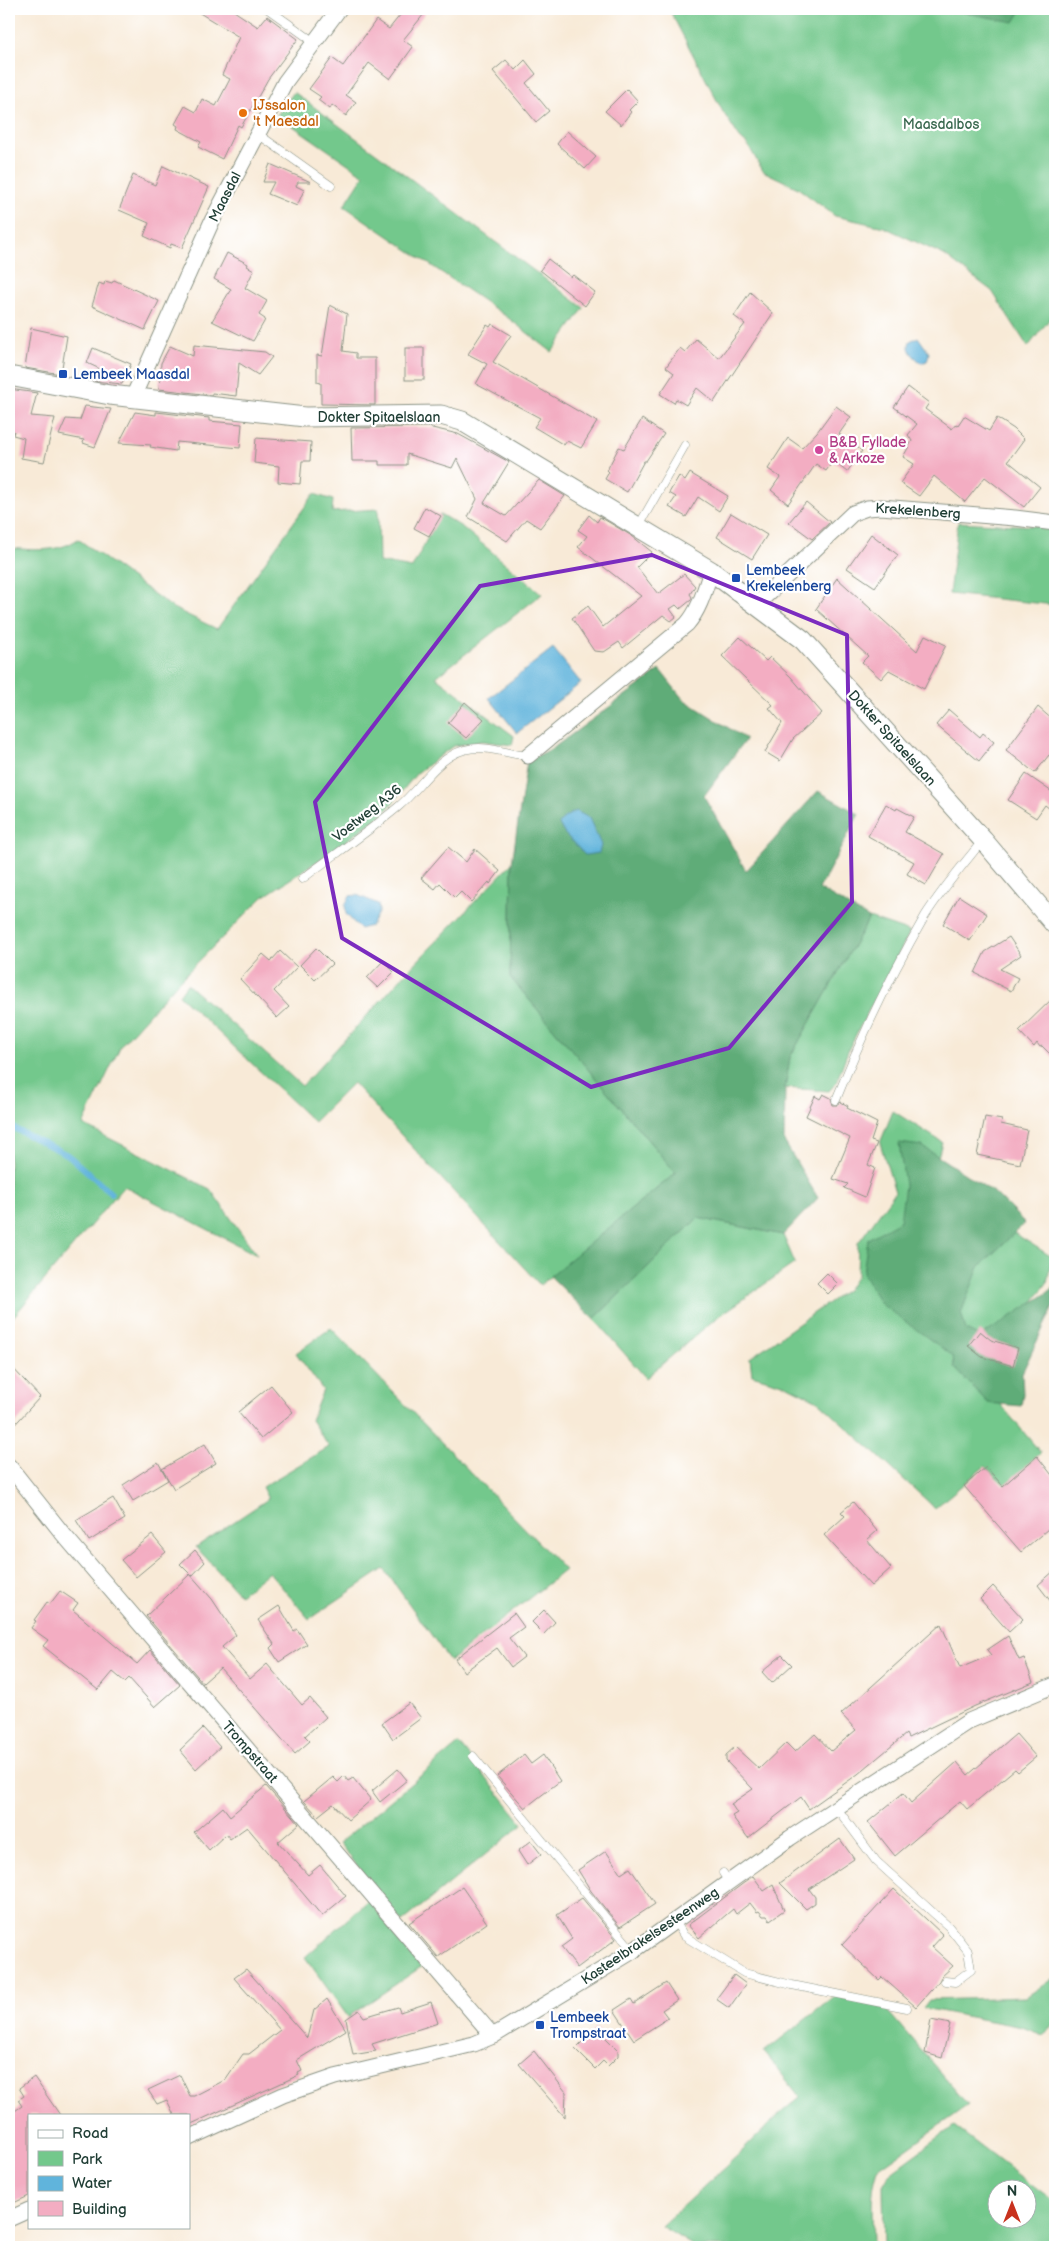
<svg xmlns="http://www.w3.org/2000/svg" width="1064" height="2256" viewBox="0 0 1064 2256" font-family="'Balsamiq Sans',sans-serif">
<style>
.green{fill:#73c88c;stroke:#498260;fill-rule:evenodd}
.forest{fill:#5eac78;stroke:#3e7456}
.water{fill:#60b4dc;stroke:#407888}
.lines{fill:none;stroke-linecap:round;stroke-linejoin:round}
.stream{stroke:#60b4dc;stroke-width:5.5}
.building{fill:#f3adc2}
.service-casing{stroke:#8c9486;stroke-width:9}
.minor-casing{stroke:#8c9486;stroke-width:17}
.tertiary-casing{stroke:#8c9486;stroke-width:21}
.service{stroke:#fff;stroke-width:8}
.minor{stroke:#fff;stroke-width:15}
.tertiary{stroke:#fff;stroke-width:19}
.marked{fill:none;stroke:#7b2cbf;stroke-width:4;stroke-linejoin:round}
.food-dot{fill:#e8710a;stroke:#fff;stroke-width:2}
.transit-dot{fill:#1a4fb4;stroke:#fff;stroke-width:2}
.hotel-dot{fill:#d1479c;stroke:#fff;stroke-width:2}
.labels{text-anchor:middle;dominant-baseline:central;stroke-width:4.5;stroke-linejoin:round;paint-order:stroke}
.food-label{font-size:14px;fill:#c56008;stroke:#fff;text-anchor:start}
.park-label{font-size:14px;fill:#38674e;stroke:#fff}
.street-label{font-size:14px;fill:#1f3d34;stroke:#fff}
.transit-label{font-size:14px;fill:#164399;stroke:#fff;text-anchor:start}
.hotel-label{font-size:14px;fill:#b23c85;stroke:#fff;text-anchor:start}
</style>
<rect width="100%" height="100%" fill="#fff"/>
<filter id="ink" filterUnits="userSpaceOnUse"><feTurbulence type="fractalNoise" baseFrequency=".02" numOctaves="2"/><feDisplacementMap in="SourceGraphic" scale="10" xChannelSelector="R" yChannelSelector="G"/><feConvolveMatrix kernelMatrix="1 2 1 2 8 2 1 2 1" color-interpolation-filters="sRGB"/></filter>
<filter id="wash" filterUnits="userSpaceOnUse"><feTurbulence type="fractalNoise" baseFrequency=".0096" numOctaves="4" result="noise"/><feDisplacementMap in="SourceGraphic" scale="20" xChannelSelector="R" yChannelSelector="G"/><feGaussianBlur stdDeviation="1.12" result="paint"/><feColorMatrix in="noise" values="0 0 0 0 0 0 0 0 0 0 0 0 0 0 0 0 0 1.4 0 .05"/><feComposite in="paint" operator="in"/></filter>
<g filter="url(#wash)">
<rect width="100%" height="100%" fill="#f8ead7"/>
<g class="green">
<path d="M669,9H1055V312L1028,347L992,291L944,255L884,227L835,216L798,188L763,171L748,145L740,138L723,112Z"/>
<path d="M294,92L584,308L552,352L507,317L344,206L364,175L277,115Z"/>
<path d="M314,494L333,500L332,512L378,509L379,562L412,568L440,514L462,527L542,594L436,677L514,736L512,745L482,741L453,746L417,773L384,813L330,853L263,897L177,983L121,1045L83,1125L210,1189L257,1255L124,1186L9,1322V548C32,550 58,553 78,539L173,608L217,629Z"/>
<path d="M958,522L1055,527V605L949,594Z"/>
<path d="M512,863L510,977L676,1173L540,1285L353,1083L314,1122L179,995L187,984L302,1086L407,972Z"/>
<path d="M869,918L910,932L849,1048L836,1083L829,1091L785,1088L790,1057Z"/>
<path d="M893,1111L942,1142L932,1181L1052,1257L1047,1283L977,1376L1041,1453L1005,1485L985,1466L935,1508L818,1401L786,1385L752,1375L750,1358L848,1289L857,1276L858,1243L895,1192L880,1143Z"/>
<path d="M698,1218L783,1235L795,1263L715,1319L646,1378L594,1319Z"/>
<path d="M331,1328L565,1570L450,1661L384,1569L309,1619L269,1572L240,1595L196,1547L268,1499L262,1487L329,1447L311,1420L323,1390L296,1353Z"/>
<path d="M459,1744L523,1824L402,1922L339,1843Z"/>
<path d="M369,1900L399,1941L421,1967L348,2017L305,1957Z"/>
<path d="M1055,1977V2024L1043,2035L1022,2027L923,2008L929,2000L1026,1997Z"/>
<path d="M835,1996L885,2008L968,2105L878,2169C869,2194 873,2221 873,2247H695L661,2226L738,2155L783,2111L800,2097L764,2052Z"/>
<path d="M954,2126L1055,2203V2247H884L883,2185L890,2173ZM996,2188H1026V2218H996Z"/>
</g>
<g class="forest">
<path d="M945,9H1022L1014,22Z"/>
<path d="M660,670L683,699L746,739L704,796L746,871L818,791L859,814L819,889L869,918L790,1057L785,1088L784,1141L818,1198L783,1235L698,1218L594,1319L550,1276L676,1173L510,977L512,863L527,761L553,748Z"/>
<path d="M899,1143L922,1146L996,1194L1025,1223L979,1267L961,1313L966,1330L980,1337L1050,1291L1055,1285V1303L1022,1373L1023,1394L1021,1406L988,1403L954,1367L953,1356L881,1304L863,1273L868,1239L900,1221L905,1185Z"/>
</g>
<g class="water">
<path d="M918,337L929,353L927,361L921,363C914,356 906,351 910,341Z"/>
<path d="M553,648L581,683L517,733L489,698Z"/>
<path d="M576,811L589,818L601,845L599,853L585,855L564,833L559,824L565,817Z"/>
<path d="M357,895L378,904L379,911L371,926L360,929L346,914L345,905L350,896Z"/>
</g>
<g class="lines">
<path class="stream" d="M9,1126L68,1155L111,1193"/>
</g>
<g id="blocks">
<g class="building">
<path d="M193,9H231L258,27L267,16L298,39L268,79L241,127L238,125L222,159L198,147L201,142L177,129L178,126L175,124L185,106L196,112L202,99L216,106L230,79L222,75L239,37Z"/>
<path d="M405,9H428L403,40L413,47L390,79L369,63L346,95L356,102L346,116L332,105L330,109L318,100L321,97L309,89L332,58L343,66L376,20L389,29Z"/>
<path d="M506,60L515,70L525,60L536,74L526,83L549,111L536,122L493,71Z"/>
<path d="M627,89L638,101L629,110L631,112L621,125L605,111Z"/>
<path d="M567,131L596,157L585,169L557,144Z"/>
<path d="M270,164L311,182H298L296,186L304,190L297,206L268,194L274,182H263Z"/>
<path d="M163,166L209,187L182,248L171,244L170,248L144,236L149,223L119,210L133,175L155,185Z"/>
<path d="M227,253L248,264L247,266L254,270L245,288L267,301L259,315L265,319L264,322L253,341L212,321L231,289L214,279Z"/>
<path d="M548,259L571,277L573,275L595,292L585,306L540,270Z"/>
<path d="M114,280L159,301L145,330L92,306L99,283L104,285L105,281L112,283Z"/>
<path d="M750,292L773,313L714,402L697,388L686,405L676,399L674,403L660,394L674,373L666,367L680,348L685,352L696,339L719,358L745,324L734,316Z"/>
<path d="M330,305L347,314L343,351L356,353V358H375V405L321,404V383L317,382V355L322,356Z"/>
<path d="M492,324L511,335L493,362L597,422L581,448L567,441L564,445L534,427L540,418L476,384L487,364L468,354L487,325L490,327Z"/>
<path d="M31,328L67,336L61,374L25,368Z"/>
<path d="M194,345L265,352L272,357L258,375L239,363L236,396L212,393V395L159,389L161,363L170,346L193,356Z"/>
<path d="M93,348L131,364L122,384L94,381L100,369L87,363Z"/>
<rect x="405" y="348" width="19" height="32"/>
<path d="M908,387L929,403L925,409L952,429L956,424L958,425L964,416L989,431L997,418L1014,429L1024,439L1008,461L1040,487L1024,507L985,477L965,502L934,476L919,496L900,483L914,464L903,457L912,441L908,435L917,424L894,407Z"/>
<path d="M9,389L37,393L31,416L55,418L44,462L21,458L24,438L13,435L14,431L9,430Z"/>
<path d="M85,406L111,409L95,447L83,443L84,440L59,435L66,419L80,420Z"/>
<path d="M836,406L851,417L839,434L862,451L847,472L833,461L826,471L816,464L788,504L771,490L780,477L768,469L788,438L802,448L817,432Z"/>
<path d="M135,412L156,415V412L209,418V421L242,424L240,448L177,442L176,451L150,447L151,445L119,443Z"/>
<path d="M642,419L664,434L646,461H644L627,492L605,479L609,472L607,470L619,447L624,449Z"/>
<path d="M428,427L458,434L509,462L484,503L506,516L539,480L565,496L540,528L526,519L507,541L468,517L477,499L457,458L452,468L407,454V465H379V461H352L351,428Z"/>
<path d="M256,438L311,442L310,461H302L300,484L278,482L279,466L254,463Z"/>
<path d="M690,473L728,496L719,511L698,497L686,517L669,507L676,497L669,493L679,476L685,481Z"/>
<path d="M806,502L830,522L812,539L789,522Z"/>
<path d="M425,507L441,516L429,536L414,528Z"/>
<path d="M731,513L767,535L752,559L717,537Z"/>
<path d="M589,515L597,522L600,517L632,536L652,552L637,567L658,594L684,574L695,586L690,594L692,597L691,600L680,609L676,605L670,609L676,617L671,621L663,615L623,648L619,642L604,652L594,651L572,618L588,606L603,627L641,596L578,547L587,536L578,530Z"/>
<path d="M871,534L898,555L875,587L847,568Z"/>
<path d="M837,578L917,651L925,635L946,645L924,689L889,670L881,679L862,662L868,656L816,609Z"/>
<path d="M740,637L766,661L770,657L791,677L822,713L793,739L780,761L765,752L782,723L769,708L773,705L722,656Z"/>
<path d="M465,702L484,719L466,738L448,723Z"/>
<path d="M1038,707L1055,722V759L1049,755L1035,773L1006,750Z"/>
<path d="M949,710L980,737L983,733L994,742L979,761L936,725Z"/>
<path d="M1026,774L1055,794V813L1045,805L1036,818L1008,800Z"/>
<path d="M886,804L896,810L897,808L914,817L905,832L944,854L926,885L907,874L914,862L868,836Z"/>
<path d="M448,847L466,862L475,849L500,871L490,884L489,882L471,902L461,892L455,898L440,883L435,889L421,878Z"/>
<path d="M959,896L987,914L970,941L943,924Z"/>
<path d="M1009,937L1021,955L1000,969L1018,978L1011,991L975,973L985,952Z"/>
<path d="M316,948L332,964L315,980L300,965Z"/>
<path d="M280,951L297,967L274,991L289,1007L277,1018L240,979L263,954L271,961Z"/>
<path d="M383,961L394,972L378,988L367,978Z"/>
<path d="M1055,996V1059L1042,1046L1040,1047L1037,1043L1034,1047L1019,1031Z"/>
<path d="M823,1094L831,1098L833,1105H837L841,1102L848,1106L847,1108L877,1123L871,1141L877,1143L868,1165L875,1168L865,1197L844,1188L848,1184L833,1179L850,1138L806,1116L815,1096L820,1099Z"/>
<path d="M985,1117L1002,1120L1001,1124L1027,1130L1020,1164L977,1155Z"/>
<path d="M827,1273L838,1284L828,1294L817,1283Z"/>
<path d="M980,1331L991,1340L1018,1348L1013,1366L982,1357L968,1346Z"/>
<path d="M9,1364L40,1397L9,1431Z"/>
<path d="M271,1385L293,1412L261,1439L238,1412Z"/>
<path d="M205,1444L216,1463L174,1489L162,1469Z"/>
<path d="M1037,1456L1055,1479V1523L1021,1552L964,1486L986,1467L1003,1486Z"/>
<path d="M158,1462L168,1480L133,1501L123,1485Z"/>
<path d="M113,1498L125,1519L89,1541L76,1520Z"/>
<path d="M853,1502L877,1531L867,1540L891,1568L871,1586L824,1535L845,1516L841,1512Z"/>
<path d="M152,1535L166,1552L136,1577L121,1560Z"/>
<path d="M195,1550L205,1562L192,1576L180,1564Z"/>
<path d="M1055,1570V1607L1038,1585Z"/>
<path d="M190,1574L212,1599L236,1635L222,1647L250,1679L267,1664L302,1705L310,1698L326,1717L305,1736L310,1741L295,1754L220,1668L203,1683L146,1616Z"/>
<path d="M993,1586L1023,1619L1009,1632L980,1599Z"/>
<path d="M60,1591L78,1603L73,1610L137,1664L150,1650L180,1685L155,1707L129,1678L125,1682L113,1672L98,1690L43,1646L48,1640L31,1628L36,1621L34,1620L47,1602L50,1604Z"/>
<path d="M279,1606L294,1631L297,1629L307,1644L279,1662L270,1648L274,1644L258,1620Z"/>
<path d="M544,1610L555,1622L544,1634L532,1622Z"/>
<path d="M514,1613L524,1627L509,1638L524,1657L511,1667L497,1648L464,1672L455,1659Z"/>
<path d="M941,1624L960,1668L991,1655L987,1650L1008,1636L1019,1660L1024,1658L1033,1682L975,1706L908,1738L906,1734L858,1774L809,1809L801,1797L748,1838L732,1816L737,1813L731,1804L753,1789L726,1761V1755L735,1747L759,1769L786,1743L795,1752L815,1734L831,1751L856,1730L841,1714Z"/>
<path d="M782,1655L792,1665L772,1683L762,1672Z"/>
<path d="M409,1703L421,1718L393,1739L382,1723Z"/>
<path d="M203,1728L220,1747L196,1769L180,1750Z"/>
<path d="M1016,1734L1036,1757L1018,1772L1015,1769L967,1809L960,1801L895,1856L868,1822L903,1793L911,1803L957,1762L968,1775Z"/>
<path d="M524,1755L531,1764L543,1755L560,1781L525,1808L497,1776Z"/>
<path d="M398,1769L407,1780L380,1802L372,1791Z"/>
<path d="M344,1776L348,1781L353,1778L371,1800L348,1820L333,1804L318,1816L304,1801L333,1777L338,1782Z"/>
<path d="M266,1786L299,1824L278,1842L308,1875L320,1865L346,1896L322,1916L247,1827L230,1839L226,1834L209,1850L194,1832L223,1807L230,1816Z"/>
<path d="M840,1839L854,1859L809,1889L815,1897V1903L806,1909L780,1883Z"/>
<path d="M531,1841L541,1854L527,1865L518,1851Z"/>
<path d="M606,1851L621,1874L630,1868L655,1904L620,1927L591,1891L578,1870Z"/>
<path d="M753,1876L764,1891L773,1885L784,1910L770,1920L767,1916H763L759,1911L757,1912L750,1903L736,1914L733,1909L699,1938L688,1925Z"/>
<path d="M462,1887L487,1923L438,1957L409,1923Z"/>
<path d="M894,1889L943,1935L932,1947L953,1966L941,1977L939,1981L916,2007L882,1977L879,1980L842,1945Z"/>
<path d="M582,1898L616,1939L577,1968L561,1947L572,1939L557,1915Z"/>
<path d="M246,1969L307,2038L314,2010L327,1999L346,2030L297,2060L302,2071L298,2073L299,2075L189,2125V2115H174L167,2100L157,2104L148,2090L180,2075L190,2096H194L225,2080L243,2054H249L280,2030L234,1978Z"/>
<path d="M734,1975L746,1984L729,2008L716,1999Z"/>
<path d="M666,1983L677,2000L662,2010L668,2018L634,2040L614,2010L631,1999L634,2004Z"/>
<path d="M431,2002L438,2023L372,2044L376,2051L353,2055L346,2019L359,2010L364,2017L398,2007L400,2012Z"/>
<path d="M931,2020L950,2024L942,2058L925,2053Z"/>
<path d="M596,2028L618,2050V2056L608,2066L603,2061L595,2069L575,2049Z"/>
<path d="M534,2051L566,2092L565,2117L519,2064Z"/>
<path d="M34,2077L60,2115H29V2196L9,2205V2115L22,2106L18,2100L24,2096L19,2088Z"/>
</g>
</g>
</g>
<g filter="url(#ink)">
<use href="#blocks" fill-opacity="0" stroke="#8c9486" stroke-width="1"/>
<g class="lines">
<defs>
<g id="service">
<path d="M268,9L314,42"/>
<path d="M258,134L331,186"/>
<path d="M638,527L685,445"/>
<path d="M302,879C334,855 367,833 398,807C419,790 436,758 464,750C487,744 506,754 528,756"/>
<path d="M836,1100C861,1037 891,975 925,916C942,889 963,865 983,840"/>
<path d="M473,1756L633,1951"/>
<path d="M836,1807L876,1861L949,1927L968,1951L971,1970L955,1982L945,1981"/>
<path d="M723,1873L729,1882"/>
<path d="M675,1921L684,1936L744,1973L792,1985L907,2008"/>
</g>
<g id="minor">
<path d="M133,397L212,221L285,82L339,9"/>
<path d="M757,604L853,513L867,508L881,507L1015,518L1055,523"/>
<path d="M528,756L687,624C700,609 705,589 711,571"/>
<path d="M9,1466L63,1534L493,2036"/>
<path d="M189,2138L283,2095L335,2077L474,2044L493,2036L633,1951L790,1838L969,1721L1055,1685"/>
<path d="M9,2219L29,2210"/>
</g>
<path id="tertiary" d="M9,376L110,395L305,417L441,415L462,421L711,571L803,640L983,840L1055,925"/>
</defs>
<use href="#service" class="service-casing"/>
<use href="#minor" class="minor-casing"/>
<use href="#tertiary" class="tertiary-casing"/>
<use href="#service" class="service"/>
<use href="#minor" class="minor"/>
<use href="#tertiary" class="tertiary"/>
</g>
</g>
<path class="marked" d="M652,555L847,635L852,902L729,1048L591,1087L342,938L315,802L480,586Z"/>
<circle class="food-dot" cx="243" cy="113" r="5"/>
<g class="transit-dot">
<rect x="58" y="369" width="10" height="10" rx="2.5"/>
<rect x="731" y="573" width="10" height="10" rx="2.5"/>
<rect x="535" y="2020" width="10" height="10" rx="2.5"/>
</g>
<circle class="hotel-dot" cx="819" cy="450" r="5"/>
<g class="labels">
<g class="food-label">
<text x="253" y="105">IJssalon<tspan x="253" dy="16">'t Maesdal</tspan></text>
</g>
<g class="park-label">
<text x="941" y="124">Maasdalbos</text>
</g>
<g class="street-label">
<text transform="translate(225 197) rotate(-63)">Maasdal</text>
<text x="379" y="417">Dokter Spitaelslaan</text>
<text transform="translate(918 511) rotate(4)">Krekelenberg</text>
<text transform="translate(892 738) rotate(48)">Dokter Spitaelslaan</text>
<text transform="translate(367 813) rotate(-38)">Voetweg A36</text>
<text transform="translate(250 1752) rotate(49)">Trompstraat</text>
<text transform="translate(650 1936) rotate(-34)">Kasteelbrakelsesteenweg</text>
</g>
<g class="transit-label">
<text x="73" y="374">Lembeek Maasdal</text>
<text x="746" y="570">Lembeek<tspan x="746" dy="16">Krekelenberg</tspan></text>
<text x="550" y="2017">Lembeek<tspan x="550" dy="16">Trompstraat</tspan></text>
</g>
<g class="hotel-label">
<text x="829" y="442">B&amp;B Fyllade<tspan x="829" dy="16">&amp; Arkoze</tspan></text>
</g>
</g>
<rect width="1064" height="2256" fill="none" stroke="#fff" stroke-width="30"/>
<rect x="28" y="2114" width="162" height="115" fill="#ffffff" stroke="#a5b1ae"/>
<rect x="38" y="2130" width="25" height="8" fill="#ffffff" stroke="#a5b1ae"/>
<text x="72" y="2138" font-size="15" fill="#1f3d34">Road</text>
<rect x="38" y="2151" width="25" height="15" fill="#73c88c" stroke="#a5b1ae"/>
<text x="72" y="2164" font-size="15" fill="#1f3d34">Park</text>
<rect x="38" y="2176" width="25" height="15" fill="#60b4dc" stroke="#a5b1ae"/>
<text x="72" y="2188" font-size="15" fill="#1f3d34">Water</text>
<rect x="38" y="2201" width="25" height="15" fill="#f3adc2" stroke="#a5b1ae"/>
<text x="72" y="2214" font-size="15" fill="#1f3d34">Building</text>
<g transform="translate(1012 2204)"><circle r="24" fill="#ffffff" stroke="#a5b1ae"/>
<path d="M0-4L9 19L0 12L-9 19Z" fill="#c8321e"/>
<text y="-8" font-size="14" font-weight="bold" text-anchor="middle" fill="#1f3d34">N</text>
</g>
</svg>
